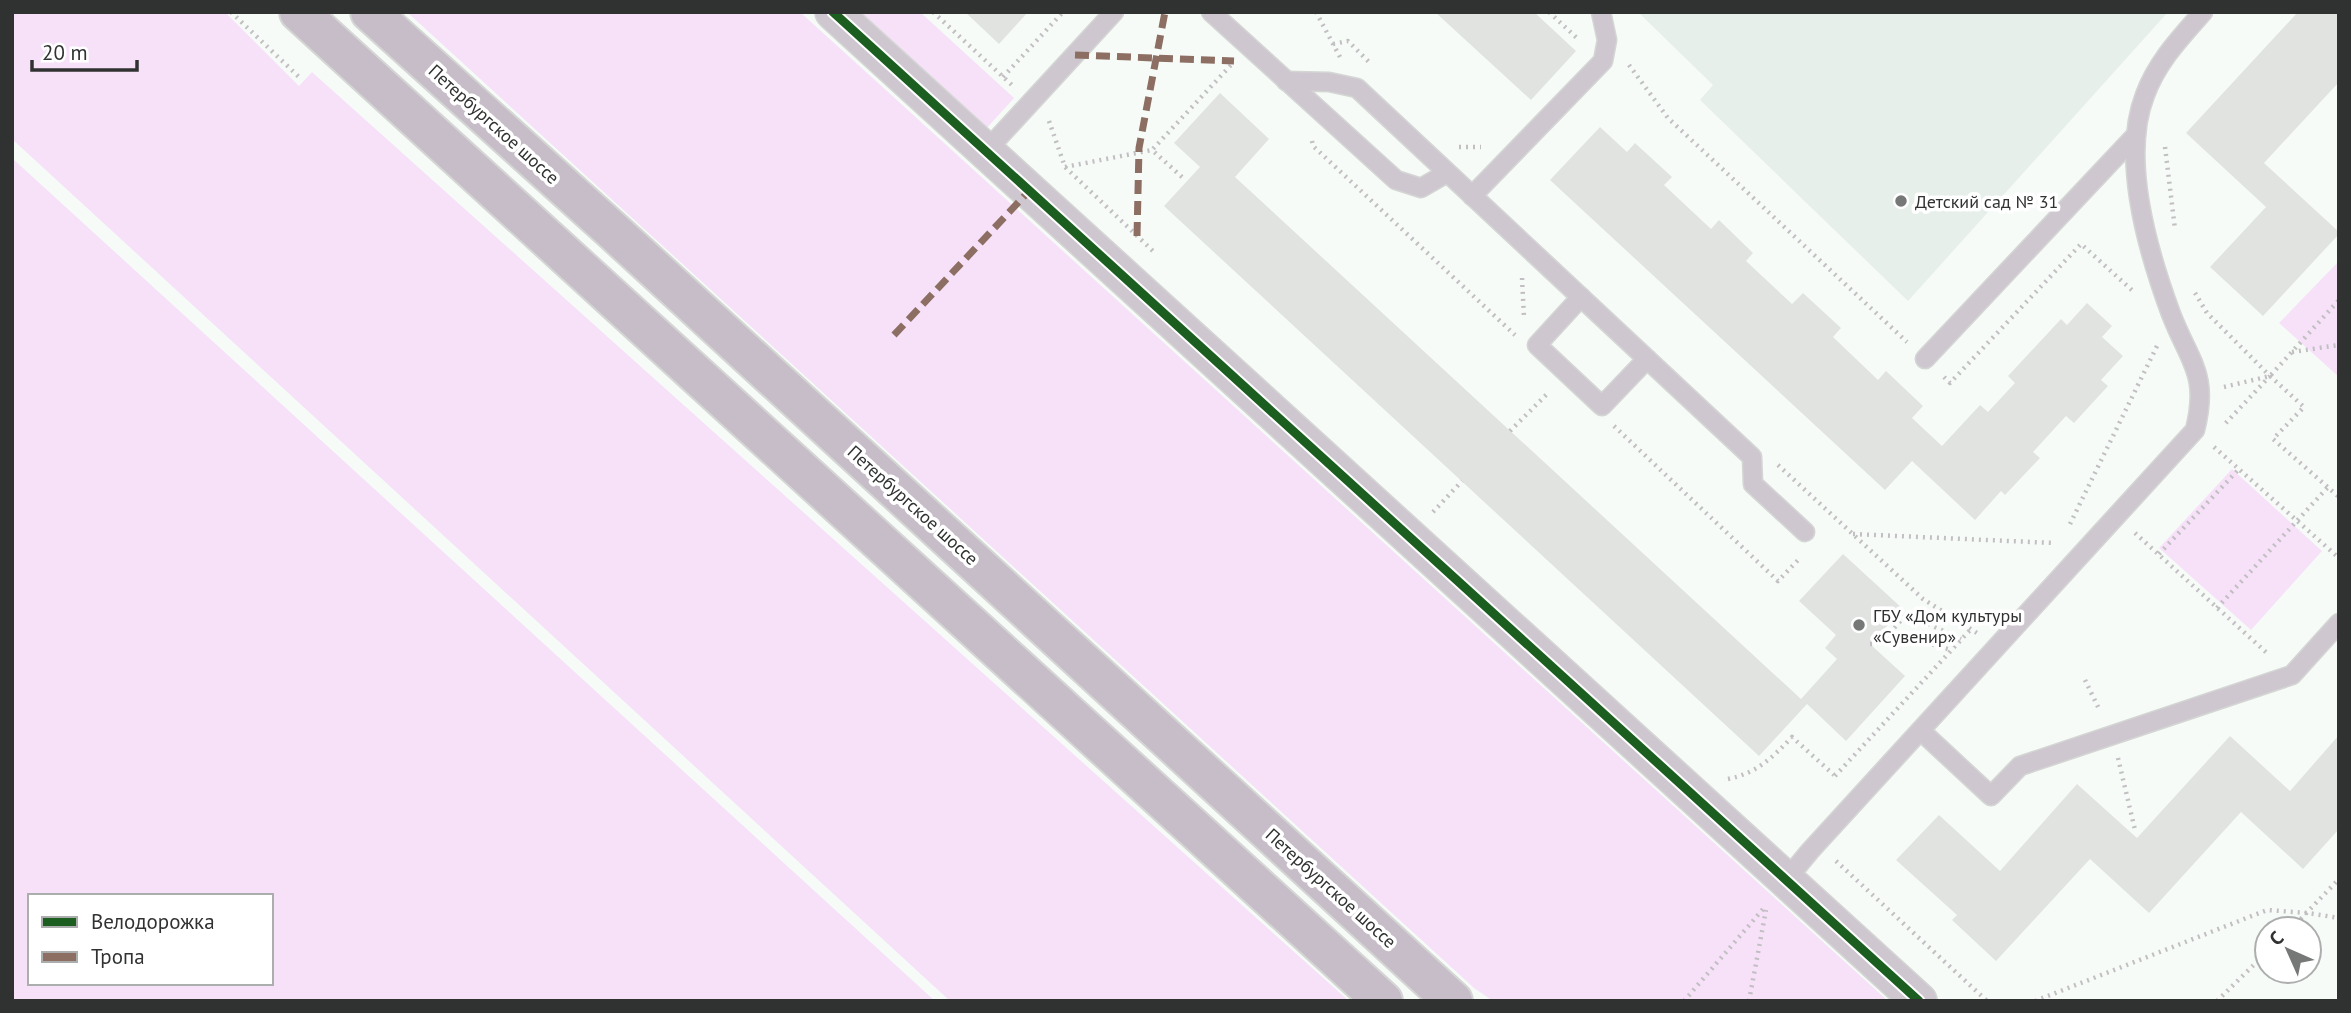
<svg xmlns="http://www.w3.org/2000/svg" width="2351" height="1013" viewBox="0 0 2351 1013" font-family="'PT Sans',sans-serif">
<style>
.built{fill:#e6efe9}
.green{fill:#f6e1f9;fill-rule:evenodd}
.building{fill:#e1e3e1}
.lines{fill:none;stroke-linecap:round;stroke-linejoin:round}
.service-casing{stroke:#d4d6d4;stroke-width:21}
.minor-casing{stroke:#d4d6d4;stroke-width:38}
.secondary-casing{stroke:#d4d6d4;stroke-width:42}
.path{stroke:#c2bfc2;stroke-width:4.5;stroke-dasharray:2 5;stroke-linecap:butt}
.service{stroke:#cfc7d0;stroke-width:18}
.minor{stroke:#cfc7d0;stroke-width:35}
.secondary{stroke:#c7bdc8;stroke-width:38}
.quiet{stroke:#8d6e63;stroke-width:7;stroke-dasharray:14 7;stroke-linecap:butt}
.cycleway-casing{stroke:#fff;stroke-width:13}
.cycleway{stroke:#1b5e20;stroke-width:9}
.poi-dot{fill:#767877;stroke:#fff;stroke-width:2.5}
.labels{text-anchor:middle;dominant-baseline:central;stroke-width:7;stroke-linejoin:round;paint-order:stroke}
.street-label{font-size:18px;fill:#303231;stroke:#fff}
.poi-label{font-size:18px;fill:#303231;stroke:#fff;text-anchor:start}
</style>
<rect width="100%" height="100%" fill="#f7fbf8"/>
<path class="built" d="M1638,12H2168L1908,301L1700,100L1713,85Z"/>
<g class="green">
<path d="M12,12H225L299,86L312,72L1349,1001H950L12,139Z"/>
<path d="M407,12H800L1888,1001H1493L1474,988Z"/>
<path d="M856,12H920L1014,98L984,131Z"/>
<path d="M12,158L935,1001H12ZM30,896H271V983H30Z"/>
<path d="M2339,261V377L2279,323Z"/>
<path d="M2232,469L2322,551L2251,630L2159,548Z"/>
</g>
<g class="building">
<path d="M965,12H1028L999,44Z"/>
<path d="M1435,12H1534L1576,51L1531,100Z"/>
<path d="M2298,12H2339V82L2264,163L2339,232V234L2263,316L2210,267L2266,207L2186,133Z"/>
<path d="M1220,93L1269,139L1235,177L1801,699L1837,659L1825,648L1836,635L1799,601L1843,554L1903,609L1870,644L1905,676L1846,741L1807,704L1759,756L1164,206L1200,167L1174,143Z"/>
<path d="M1600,127L1627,152L1635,143L1672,177L1664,185L1711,229L1719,220L1753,253L1746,261L1792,304L1803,293L1841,328L1833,337L1878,380L1886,371L1923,406L1912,418L1942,446L1980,405L1988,412L2015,383L2008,376L2061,319L2067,325L2087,303L2112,326L2102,337L2123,356L2101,380L2108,386L2074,423L2066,416L2033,452L2040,458L2005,495L2001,491L1975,520L1912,461L1885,490L1550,180Z"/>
<path d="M2339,735V829L2303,869L2241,812L2149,913L2090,859L1996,961L1952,920L1957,915L1896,860L1939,815L2000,871L2077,784L2137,838L2230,736L2290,791Z"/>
</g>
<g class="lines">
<defs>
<g id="service">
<path d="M1211,12L1396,180L1421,188L1447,173"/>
<path d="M1286,81L1329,82L1357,88L1752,457L1753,484L1805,532"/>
<path d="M986,151L1114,12"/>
<path d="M1472,196L1603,61L1607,40L1601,12"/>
<path d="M1581,297L1537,345L1602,406L1647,359"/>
<path d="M1925,359L2136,135"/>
<path d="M1921,731L1991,796L2020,766L2292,675L2339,623"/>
<path d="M1786,880L1810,851L2195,430C2209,374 2190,363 2171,314C2148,252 2120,159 2145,95C2157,62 2180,38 2203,12"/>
</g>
<path id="minor" d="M833,12L1919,1001"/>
<g id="secondary">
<path d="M299,12L1383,1001"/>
<path d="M370,12L613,231L1453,1001"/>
</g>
</defs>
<use href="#service" class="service-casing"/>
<use href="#minor" class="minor-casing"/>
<use href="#secondary" class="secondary-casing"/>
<g class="path">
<path d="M231,12L299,77"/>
<path d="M933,12L1013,86"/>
<path d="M1316,12L1340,57"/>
<path d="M1549,12L1579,40"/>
<path d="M1333,44L1348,41L1371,64"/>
<path d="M1629,65L1668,118L1907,342"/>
<path d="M1003,77L1063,12"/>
<path d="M1049,121L1065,167L1155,253"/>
<path d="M1312,141L1313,146L1515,335"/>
<path d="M1459,147H1481"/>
<path d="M2165,147L2175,229"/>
<path d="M1065,167L1152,150"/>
<path d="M1182,177L1152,150L1231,65"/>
<path d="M1522,278L1524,318"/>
<path d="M2195,293L2207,313L2270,376L2223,426"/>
<path d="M2292,352L2339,345"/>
<path d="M2270,376L2304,407L2273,439L2339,497"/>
<path d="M1944,377L1950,383L2081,244L2134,292"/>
<path d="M2224,387L2270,376L2339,300"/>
<path d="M1614,426L1778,581L1800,558"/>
<path d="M1510,431L1549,392"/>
<path d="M2214,447L2339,558"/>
<path d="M1778,465L1923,599L1977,633"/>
<path d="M1433,512L1462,481"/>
<path d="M2070,524L2157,346"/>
<path d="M2135,533L2268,654"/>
<path d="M1853,534L2054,543"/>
<path d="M2159,554L2239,469"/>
<path d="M2217,608L2328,487"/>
<path d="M1880,643L1907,614L1961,639"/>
<path d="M1870,644L1921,641L1951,650"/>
<path d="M2085,680L2100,711"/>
<path d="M2118,758L2135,830"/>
<path d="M1835,776L1971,629"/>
<path d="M1728,779C1757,773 1772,758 1792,737L1834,775"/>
<path d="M1836,861L1987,1001"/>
<path d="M2291,929L2339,879"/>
<path d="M1684,1001L1764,908"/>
<path d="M1749,1001L1766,910"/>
<path d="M2035,1001L2267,910L2308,913L2339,918"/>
<path d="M2217,1001L2267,952"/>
</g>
<use href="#service" class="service"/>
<use href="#minor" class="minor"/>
<use href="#secondary" class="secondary"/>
<g class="quiet">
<path d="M1075,55L1234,61"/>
<path d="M1137,236L1139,148L1165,12"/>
<path d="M894,335L1029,191"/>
</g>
<defs>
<path id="cycleway" d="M833,12L1919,1001"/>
</defs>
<use href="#cycleway" class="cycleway-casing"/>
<use href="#cycleway" class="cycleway"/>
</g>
<g class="poi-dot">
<circle cx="1901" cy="201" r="7"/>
<circle cx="1859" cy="625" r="7"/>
</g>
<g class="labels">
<g class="street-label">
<text transform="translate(494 124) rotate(42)">Петербургское шоссе</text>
<text transform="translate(913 505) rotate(42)">Петербургское шоссе</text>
<text transform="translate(1331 888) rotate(42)">Петербургское шоссе</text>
</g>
<g class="poi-label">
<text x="1915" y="201">Детский сад № 31</text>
<text x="1873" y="615">ГБУ «Дом культуры<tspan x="1873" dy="21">«Сувенир»</tspan></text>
</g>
</g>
<rect width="2351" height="1013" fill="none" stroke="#303231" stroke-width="28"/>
<rect x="28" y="894" width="245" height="91" fill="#ffffff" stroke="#acadad" stroke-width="2"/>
<rect x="42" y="917" width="35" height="10" fill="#1b5e20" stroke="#acadad" stroke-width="2"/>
<text x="91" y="929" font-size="21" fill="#303231">Велодорожка</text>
<rect x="42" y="952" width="35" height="10" fill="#8d6e63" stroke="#acadad" stroke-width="2"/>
<text x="91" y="964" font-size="21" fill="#303231">Тропа</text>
<g transform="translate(2288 950) rotate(315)"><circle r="33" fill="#ffffff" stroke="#acadad" stroke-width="2"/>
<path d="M0-5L12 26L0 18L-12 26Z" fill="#767877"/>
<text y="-10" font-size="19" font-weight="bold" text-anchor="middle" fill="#303231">С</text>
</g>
<path d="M32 60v10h105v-10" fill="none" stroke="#303231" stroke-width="3.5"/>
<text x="42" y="60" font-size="21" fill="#303231" stroke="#ffffff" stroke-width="5" paint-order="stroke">20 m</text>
</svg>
